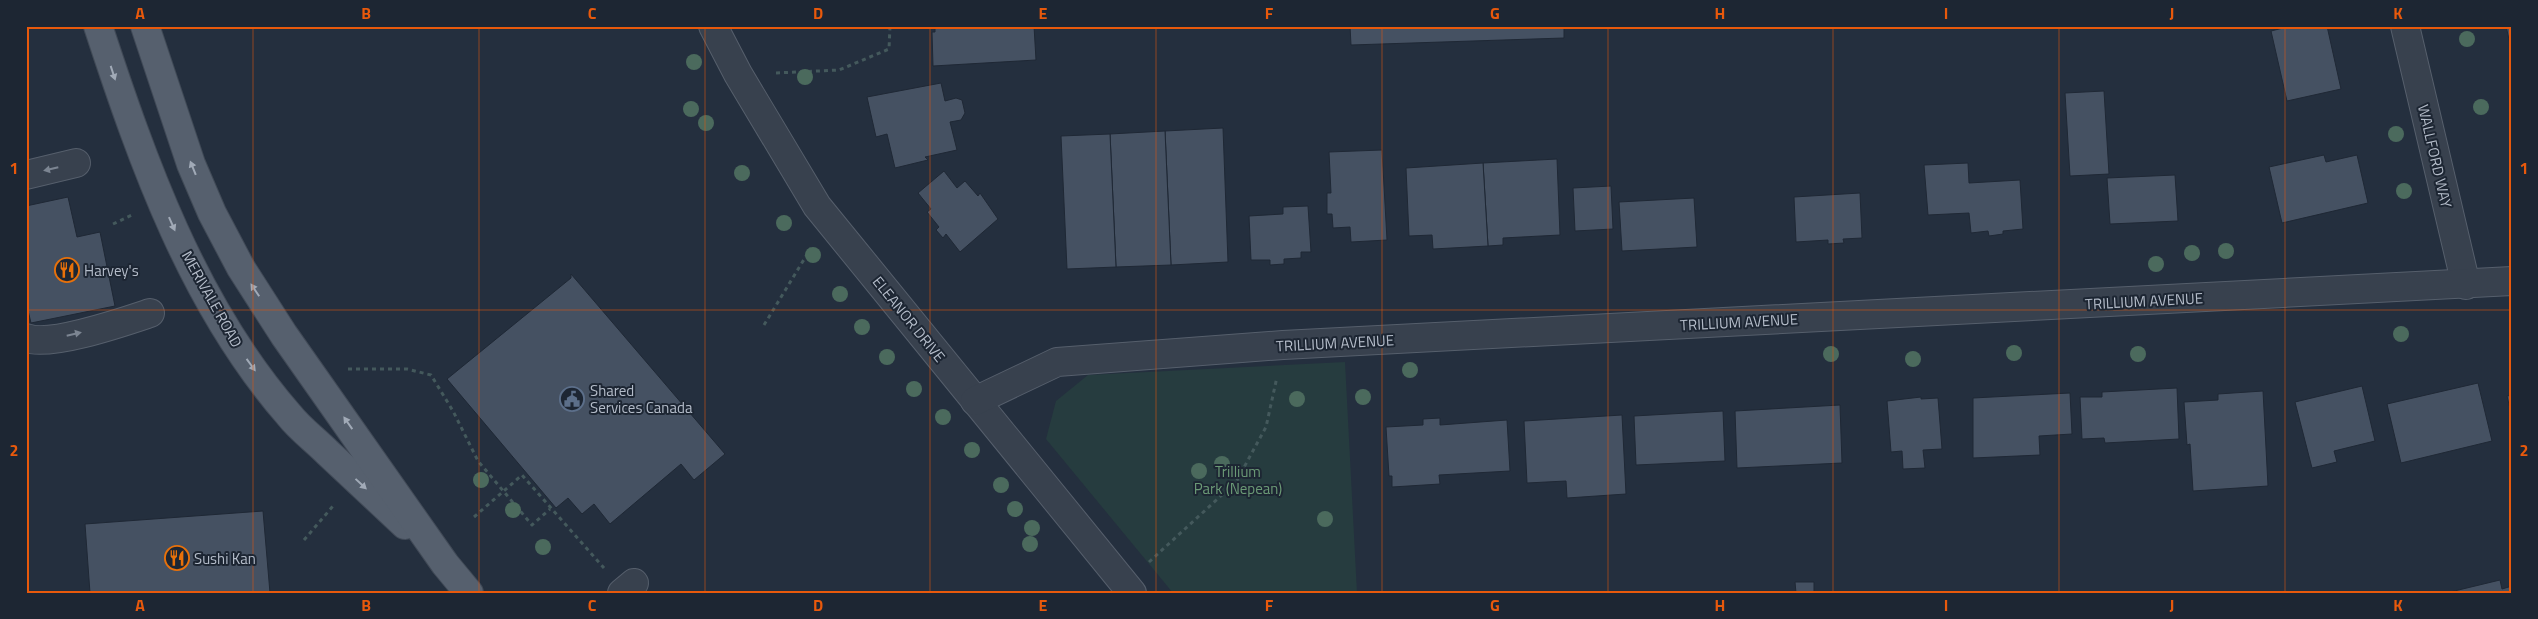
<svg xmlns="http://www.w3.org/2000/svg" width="2538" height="619" viewBox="0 0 2538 619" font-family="'Titillium Web',sans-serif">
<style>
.green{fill:#263c3f}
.building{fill:#455162;stroke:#1f2835}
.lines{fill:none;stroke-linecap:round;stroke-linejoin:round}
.minor-casing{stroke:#565f6c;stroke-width:30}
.major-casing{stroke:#414a57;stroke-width:30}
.path{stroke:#44595c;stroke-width:3;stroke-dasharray:4 4;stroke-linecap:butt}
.minor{stroke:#38414e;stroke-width:28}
.major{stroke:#56606e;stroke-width:28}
.tree{fill:#4b6a5d}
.oneway{fill:#a1aab7}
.oneway2{fill:#7c8592}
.grid{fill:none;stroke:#e8590c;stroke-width:1;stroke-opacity:0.55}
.labels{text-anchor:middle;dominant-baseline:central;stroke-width:4;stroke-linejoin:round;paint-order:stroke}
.street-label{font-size:15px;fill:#b4bcc9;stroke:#1d2633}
.poi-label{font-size:15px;fill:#b4bcc9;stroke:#1d2633;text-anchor:start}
.park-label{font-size:15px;fill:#6b9a76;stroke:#1d2633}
.neatline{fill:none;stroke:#e8590c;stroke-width:2}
.grid-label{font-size:16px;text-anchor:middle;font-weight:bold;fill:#e8590c}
</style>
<rect width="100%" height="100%" fill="#242f3e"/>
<path class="green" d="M1345,362L1357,593H1173L1046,439L1056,401L1088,375Z"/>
<g class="building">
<path d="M935,26H1034L1036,60L933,66L932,32H935Z"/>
<path d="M1350,26H1564V38L1351,45Z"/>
<path d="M2291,26H2327L2341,89L2287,101L2271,31Z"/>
<path d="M2506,26H2512V53Z"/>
<path d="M941,83L945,101L956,98L962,100L965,113L961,120L950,122L957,150L925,157L928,160L895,168L887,134L876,137L867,97Z"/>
<path d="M2104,91L2109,174L2070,176L2065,93Z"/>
<path d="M1223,128L1228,262L1171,265L1165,131Z"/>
<path d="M1165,131L1171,265L1116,267L1110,134Z"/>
<path d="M1110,134L1116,267L1067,269L1061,136Z"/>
<path d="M1382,150L1387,240L1351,242L1350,227L1333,228L1332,214H1327V193H1331L1329,152Z"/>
<path d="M2324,155L2326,162L2357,155L2368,203L2282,223L2269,167Z"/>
<path d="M1557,159L1560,235L1503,238V245L1488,246L1483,163Z"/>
<path d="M1483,163L1488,246L1433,249L1432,235L1409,236L1406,168Z"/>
<path d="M1968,163L1969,183L2020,180L2023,229L2003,231V234L1989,236L1988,231L1971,233L1969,213L1928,215L1924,165Z"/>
<path d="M944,171L957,188L965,181L978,196L980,193L998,219L960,252L946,234L943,238L936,230L939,227L927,212L931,209L918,193Z"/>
<path d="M2175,175L2178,221L2110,224L2107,178Z"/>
<path d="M1611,186L1613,229L1575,231L1573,188Z"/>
<path d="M1860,193L1862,238L1843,239L1844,243L1828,244V240L1796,242L1794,197Z"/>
<path d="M68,197L77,237L100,232L115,306L31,323L26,302V206Z"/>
<path d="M1694,198L1697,247L1622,251L1619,202Z"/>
<path d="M1308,206L1311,252H1301V258L1284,259V264L1270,265V260H1251L1249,216L1283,214V207Z"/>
<path d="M571,274L725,454L694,480L681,464L610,524L594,504L582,514L568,498L556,508L447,379L571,278Z"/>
<path d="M2478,383L2492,441L2401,463L2387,404Z"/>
<path d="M2362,386L2375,441L2334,451L2337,462L2312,468L2295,402Z"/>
<path d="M2177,388L2179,439L2105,443L2104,438L2082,439L2080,397H2102V392Z"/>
<path d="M2263,391L2268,486L2193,491L2190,444L2187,445L2184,402L2218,400V394Z"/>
<path d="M2070,393L2072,434L2039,436L2040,455L1973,458V398Z"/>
<path d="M2512,395V417L2507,396Z"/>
<path d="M1921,397V399L1938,398L1942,449L1923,450L1925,468L1903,469L1902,451L1891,452L1887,401Z"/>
<path d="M1840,405L1842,463L1737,468L1735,411Z"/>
<path d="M1723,411L1725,461L1636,465L1634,416Z"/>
<path d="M1622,415L1626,494L1567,498L1566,481L1527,483L1524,421Z"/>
<path d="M1440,418V425L1507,420L1510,471L1439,475L1440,484L1392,487V476H1389L1386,427L1423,425V419Z"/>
<path d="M263,511L270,593H90L85,524Z"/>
<path d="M2500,580L2502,589L2512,586V593H2446Z"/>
<path d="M1795,582H1814V593H1796Z"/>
</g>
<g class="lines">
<defs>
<g id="minor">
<path d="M713,26L738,74L817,206L1132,593"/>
<path d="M2405,26L2466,285"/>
<path d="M26,175L76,163"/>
<path d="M26,338C51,347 123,322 150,313"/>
<path d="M975,401L1057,362L1283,345L2512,281"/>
<path d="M622,593L634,583"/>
</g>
<g id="major">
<path d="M98,26C143,163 193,305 289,415C300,429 315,440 327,452C353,476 379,501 405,525"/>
<path d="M145,26L191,164L212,213L241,268L284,335L445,564L469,593"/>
</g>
</defs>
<use href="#minor" class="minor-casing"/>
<use href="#major" class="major-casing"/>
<g class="path">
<path d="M776,73L839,70L889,49L890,26"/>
<path d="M113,224L134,214"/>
<path d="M764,325L811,248"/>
<path d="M348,369H407L431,375L453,411L478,461L532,525L550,509"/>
<path d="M474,517L522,475L604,568"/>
<path d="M304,540L333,506"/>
<path d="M1149,562L1236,482L1266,427L1277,377"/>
</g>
<use href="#minor" class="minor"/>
<use href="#major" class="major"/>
</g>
<g class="tree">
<circle cx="2467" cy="39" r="8"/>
<circle cx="694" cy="62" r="8"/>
<circle cx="805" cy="77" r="8"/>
<circle cx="2481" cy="107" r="8"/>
<circle cx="691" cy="109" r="8"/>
<circle cx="706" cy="123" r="8"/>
<circle cx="2396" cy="134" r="8"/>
<circle cx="742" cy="173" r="8"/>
<circle cx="2404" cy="191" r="8"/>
<circle cx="784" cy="223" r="8"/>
<circle cx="2226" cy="251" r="8"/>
<circle cx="2192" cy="253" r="8"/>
<circle cx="813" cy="255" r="8"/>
<circle cx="2156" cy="264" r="8"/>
<circle cx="840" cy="294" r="8"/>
<circle cx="862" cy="327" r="8"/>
<circle cx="2401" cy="334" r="8"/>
<circle cx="2014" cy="353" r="8"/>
<circle cx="1831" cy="354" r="8"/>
<circle cx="2138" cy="354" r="8"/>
<circle cx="887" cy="357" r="8"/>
<circle cx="1913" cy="359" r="8"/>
<circle cx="1410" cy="370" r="8"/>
<circle cx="914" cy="389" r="8"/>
<circle cx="1363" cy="397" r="8"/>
<circle cx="1297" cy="399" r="8"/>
<circle cx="943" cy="417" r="8"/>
<circle cx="972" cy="450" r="8"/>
<circle cx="1222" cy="464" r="8"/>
<circle cx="1199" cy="471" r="8"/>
<circle cx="481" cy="480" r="8"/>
<circle cx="1001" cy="485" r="8"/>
<circle cx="1015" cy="509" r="8"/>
<circle cx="513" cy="510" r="8"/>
<circle cx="1325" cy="519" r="8"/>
<circle cx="1032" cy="528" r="8"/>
<circle cx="1030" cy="544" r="8"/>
<circle cx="543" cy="547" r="8"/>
</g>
<defs><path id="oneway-solid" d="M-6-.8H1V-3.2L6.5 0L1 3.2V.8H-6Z" transform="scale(1.25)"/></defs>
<g class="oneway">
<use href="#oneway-solid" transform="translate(113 73) rotate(72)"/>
<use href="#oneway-solid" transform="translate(193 168) rotate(-112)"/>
<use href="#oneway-solid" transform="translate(172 224) rotate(66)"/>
<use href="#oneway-solid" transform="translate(255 290) rotate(-124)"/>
<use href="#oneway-solid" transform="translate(251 365) rotate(54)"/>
<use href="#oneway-solid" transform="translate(348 423) rotate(-125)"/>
<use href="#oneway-solid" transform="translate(361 484) rotate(43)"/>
</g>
<g class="oneway2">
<use href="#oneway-solid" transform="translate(51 169) rotate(167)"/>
<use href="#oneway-solid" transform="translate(74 334) rotate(-13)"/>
</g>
<path class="grid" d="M253,26V593M479,26V593M705,26V593M930,26V593M1156,26V593M1382,26V593M1608,26V593M1833,26V593M2059,26V593M2285,26V593M26,310H2512"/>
<defs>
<symbol id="restaurant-ring" viewBox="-11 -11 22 22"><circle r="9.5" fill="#1d2633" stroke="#e8710a" stroke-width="1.5"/><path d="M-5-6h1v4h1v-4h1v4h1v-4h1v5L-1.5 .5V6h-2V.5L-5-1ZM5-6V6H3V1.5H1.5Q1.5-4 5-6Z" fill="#e8710a"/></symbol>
<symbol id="civic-ring" viewBox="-11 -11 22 22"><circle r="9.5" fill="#1d2633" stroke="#5c6f8a" stroke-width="1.5"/><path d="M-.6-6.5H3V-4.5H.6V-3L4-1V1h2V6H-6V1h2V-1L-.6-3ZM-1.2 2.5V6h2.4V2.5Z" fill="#5c6f8a"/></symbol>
</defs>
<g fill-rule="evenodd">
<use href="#restaurant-ring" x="53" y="256" width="28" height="28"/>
<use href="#civic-ring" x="558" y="385" width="28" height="28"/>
<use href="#restaurant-ring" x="163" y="544" width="28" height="28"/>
</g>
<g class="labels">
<g class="street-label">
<text transform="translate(2435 156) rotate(77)">WALLFORD WAY</text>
<text transform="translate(212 299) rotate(61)">MERIVALE ROAD</text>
<text transform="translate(2144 301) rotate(-3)">TRILLIUM AVENUE</text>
<text transform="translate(909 319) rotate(51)">ELEANOR DRIVE</text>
<text transform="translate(1739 322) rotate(-3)">TRILLIUM AVENUE</text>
<text transform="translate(1335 343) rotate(-3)">TRILLIUM AVENUE</text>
</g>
<g class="poi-label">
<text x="84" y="270">Harvey's</text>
<text x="590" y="390">Shared<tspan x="590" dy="17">Services Canada</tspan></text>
<text x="194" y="558">Sushi Kan</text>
</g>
<g class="park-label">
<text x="1238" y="471">Trillium<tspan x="1238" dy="17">Park (Nepean)</tspan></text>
</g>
</g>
<rect width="2538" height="619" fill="none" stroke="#1d2633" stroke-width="55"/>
<rect x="28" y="28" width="2482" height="564" class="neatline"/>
<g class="grid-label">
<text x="140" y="19">A</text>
<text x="366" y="19">B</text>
<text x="592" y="19">C</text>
<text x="818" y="19">D</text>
<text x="1043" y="19">E</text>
<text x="1269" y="19">F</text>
<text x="1495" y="19">G</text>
<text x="1720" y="19">H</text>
<text x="1946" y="19">I</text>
<text x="2172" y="19">J</text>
<text x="2398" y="19">K</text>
<text x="14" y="174">1</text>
<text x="2524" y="174">1</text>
<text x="14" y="456">2</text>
<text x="2524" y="456">2</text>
<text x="140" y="611">A</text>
<text x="366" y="611">B</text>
<text x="592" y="611">C</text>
<text x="818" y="611">D</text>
<text x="1043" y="611">E</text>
<text x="1269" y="611">F</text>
<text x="1495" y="611">G</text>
<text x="1720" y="611">H</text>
<text x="1946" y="611">I</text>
<text x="2172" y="611">J</text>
<text x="2398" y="611">K</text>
</g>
</svg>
